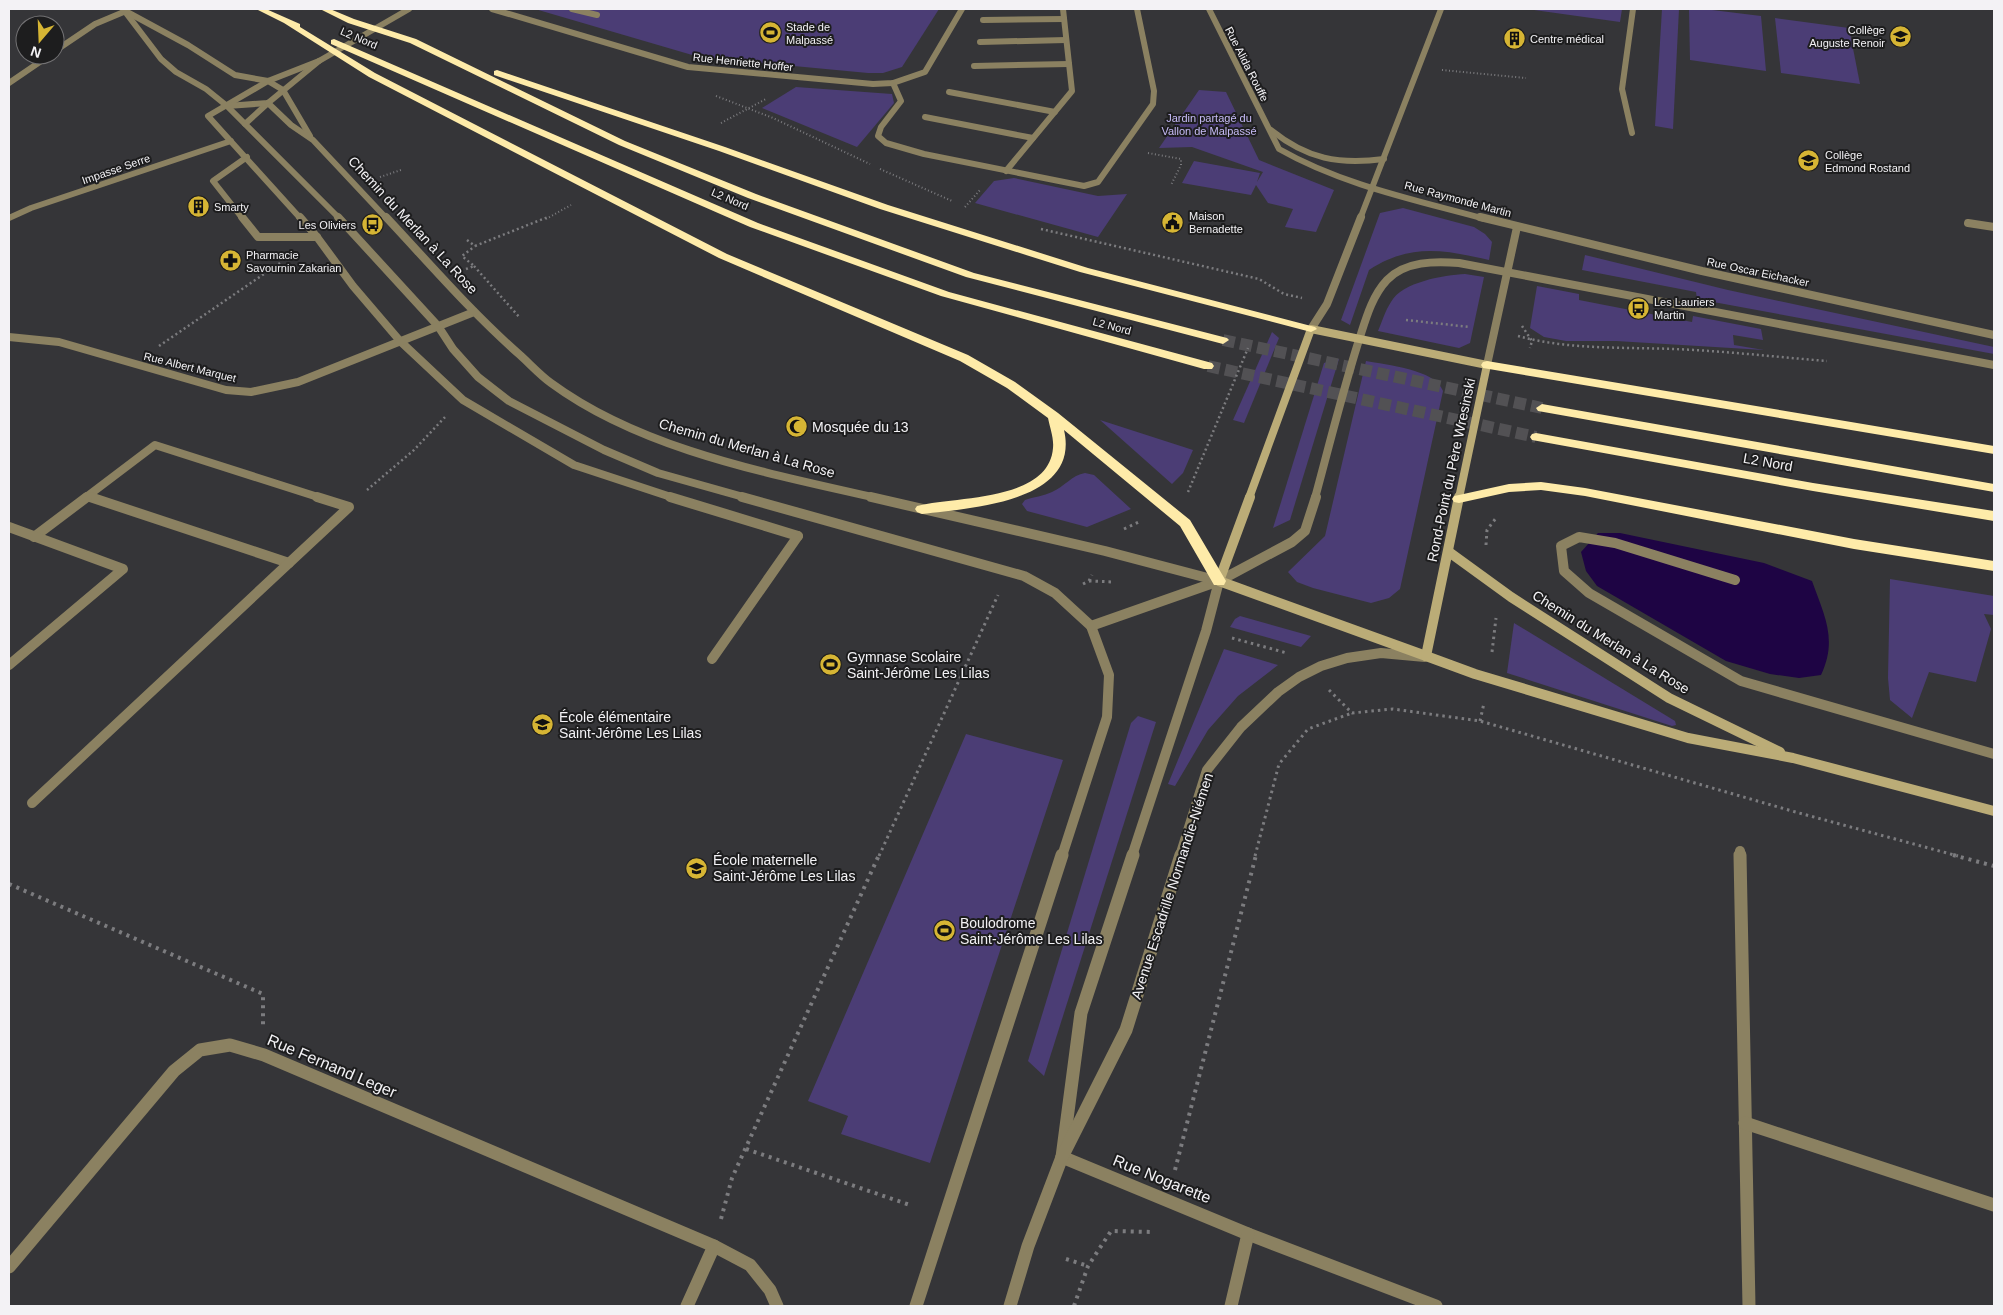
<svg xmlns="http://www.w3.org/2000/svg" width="2003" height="1315" viewBox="0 0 2003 1315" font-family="Arial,sans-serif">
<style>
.green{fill:#4b3d75}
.water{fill:#1e0444}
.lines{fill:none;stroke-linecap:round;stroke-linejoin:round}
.motorway-tunnel{stroke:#525154;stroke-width:12;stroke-dasharray:12 5.5;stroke-linecap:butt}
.path-far3{stroke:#7c7c7f;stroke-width:2;stroke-dasharray:1 2.5;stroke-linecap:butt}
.path-far2{stroke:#7c7c7f;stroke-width:2.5;stroke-dasharray:2 3;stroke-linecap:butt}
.path-far1{stroke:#7c7c7f;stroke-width:3;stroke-dasharray:2.5 4;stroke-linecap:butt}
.path{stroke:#7c7c7f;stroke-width:4;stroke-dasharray:3 5;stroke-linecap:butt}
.service-far3{stroke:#8b8161;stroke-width:6}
.service-far2{stroke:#8b8161;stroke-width:8}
.service-far1{stroke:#8b8161;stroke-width:10}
.service{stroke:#8b8161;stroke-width:13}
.minor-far3{stroke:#8b8161;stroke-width:6}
.minor-far2{stroke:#8b8161;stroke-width:8}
.minor-far1{stroke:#8b8161;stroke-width:10}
.minor{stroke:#8b8161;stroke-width:13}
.tertiary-far3{stroke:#8b8161;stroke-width:6}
.tertiary-far2{stroke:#8b8161;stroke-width:8}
.tertiary-far1{stroke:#8b8161;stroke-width:10}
.tertiary{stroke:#8b8161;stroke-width:13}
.secondary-far1{stroke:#bbac77;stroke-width:8}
.secondary{stroke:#bbac77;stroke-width:10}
.motorway{fill:#feeba9;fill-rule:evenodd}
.labels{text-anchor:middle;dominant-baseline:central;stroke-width:4;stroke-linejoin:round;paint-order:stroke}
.far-poi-label{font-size:11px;fill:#f3f2f5;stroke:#1d1d1e;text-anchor:start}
.far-street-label{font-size:11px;fill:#f3f2f5;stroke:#1d1d1e}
.far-park-label{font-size:11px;fill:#c6bbf6;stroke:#1d1d1e}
.street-label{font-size:14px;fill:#f3f2f5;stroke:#1d1d1e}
.poi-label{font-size:14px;fill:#f3f2f5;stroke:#1d1d1e;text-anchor:start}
.near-street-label{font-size:16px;fill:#f3f2f5;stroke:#1d1d1e}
</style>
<rect width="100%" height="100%" fill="#353538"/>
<g class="green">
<path d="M535,9H939L902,67L883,73H868L699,57Z"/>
<path d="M1527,9H1622L1620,22Z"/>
<path d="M1662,9H1679L1673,129L1655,126Z"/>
<path d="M1689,9H1704L1761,16L1766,71L1690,60Z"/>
<path d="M1775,18L1849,28L1860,84L1781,73Z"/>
<path d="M796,87L892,94L894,103L857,147L762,108Z"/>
<path d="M1199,90L1226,92L1259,160L1334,190L1316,232L1285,227L1293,209L1268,203L1256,185L1251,195L1182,183L1194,161L1260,173L1257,182L1263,172L1192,147L1159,148Z"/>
<path d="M1014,178L1098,196L1127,194L1098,237L975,203L994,181Z"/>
<path d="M1403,208L1474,227L1485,234L1492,242L1489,260C1444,250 1410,243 1369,270L1350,325L1341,320L1380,213Z"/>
<path d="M1585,255L1728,290L1994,347V354L1697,299L1696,292L1582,270Z"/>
<path d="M1465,274L1484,277L1470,343L1459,348L1378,331C1382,322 1385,311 1391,302C1402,282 1444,275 1465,274Z"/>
<path d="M1537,286L1579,294V300L1692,322L1693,316L1761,329L1763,340L1733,335L1734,345L1764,350L1616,341H1566L1544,337L1530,328Z"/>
<path d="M1272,332L1279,338L1244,423L1233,420Z"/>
<path d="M1339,359L1290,520L1273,528L1324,363Z"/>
<path d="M1366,361C1386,365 1435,369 1443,391L1400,589L1389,598L1371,603L1313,588L1297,582L1288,572L1325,536Z"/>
<path d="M1100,420L1193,450L1183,473L1172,484Z"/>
<path d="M1085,473L1094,475L1131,509L1087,527L1027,511L1022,504L1025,500C1033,497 1044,496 1052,492C1064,487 1072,475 1085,473Z"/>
<path d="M1890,579L1994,596V615L1984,614L1991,629L1976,682L1929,672L1912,718L1890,700L1888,678Z"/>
<path d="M1240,616L1311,636L1301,647L1230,627L1235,619Z"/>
<path d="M1514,623L1675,721L1676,725L1672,726L1507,673Z"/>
<path d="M1224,649L1278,665L1238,696L1208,730L1175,786L1168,784Z"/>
<path d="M1138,716L1156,722L1044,1076L1028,1061L1131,723Z"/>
<path d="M966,734L1063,760L930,1163L841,1134L848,1116L808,1101Z"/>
</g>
<path class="water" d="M1598,533H1620L1764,563L1812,581C1824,615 1838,639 1821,675L1799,678L1770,674L1726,661L1597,586L1586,571L1581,552Z"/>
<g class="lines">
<g class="motorway-tunnel">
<path d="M1223,340L1542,408"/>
<path d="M1208,366L1536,437"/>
</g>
<g class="path-far3">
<path d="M1442,70L1526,78"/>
<path d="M716,96L773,118L870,164"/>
<path d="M721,123L766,99"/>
<path d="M1148,153L1181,159V165L1171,185"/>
<path d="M880,169L952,201"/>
<path d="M380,177L401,170"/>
<path d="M965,207L980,190"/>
<path d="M546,219L571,205"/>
</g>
<g class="path-far2">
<path d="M1041,229L1259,279L1284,294L1302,298"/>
<path d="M467,240L475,246L548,217"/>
<path d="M474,266L520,318"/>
<path d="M466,269L474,266L462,256L475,246"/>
<path d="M1406,320L1470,327"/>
<path d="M1522,326L1532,341L1530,348"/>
<path d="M1518,336C1569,350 1622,347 1674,349C1725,351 1776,357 1827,361"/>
<path d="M159,346L280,263"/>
<path d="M367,490L414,450L446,416"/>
<path d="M1188,492L1248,348"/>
</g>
<g class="path-far1">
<path d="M1124,529L1141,521"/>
<path d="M1486,545L1487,530L1496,518"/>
<path d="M1089,581L1114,582"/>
<path d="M1083,584L1089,581L1092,575"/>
<path d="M1232,638L1287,653"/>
<path d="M1492,652L1496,618"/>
<path d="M1329,690L1352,713L1393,709L1480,721L1799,813L1958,856"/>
<path d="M1480,721L1484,703"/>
<path d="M879,856L998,595"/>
<path d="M1255,856L1279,764L1308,729L1352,713"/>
</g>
<g class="path">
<path d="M1953,855L1994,866"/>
<path d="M9,884L263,994V1027"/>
<path d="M746,1149L910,1205"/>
<path d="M1175,1170L1256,855"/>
<path d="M721,1219L732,1178L879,855"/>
<path d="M1066,1259L1088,1266"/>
<path d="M1074,1306L1088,1266L1111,1231L1153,1232"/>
</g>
<g class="service-far3">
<path d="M572,9L597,15"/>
<path d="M983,20L1064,19"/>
<path d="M980,42L1066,40"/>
<path d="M974,66L1069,64"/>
<path d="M893,83L901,101L881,127L878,136L886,143L924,154L1084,186L1098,182L1153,104L1154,91L1137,9"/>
<path d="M949,92L1055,112"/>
<path d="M227,106L340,219"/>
<path d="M925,117L1033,138"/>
<path d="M245,124L268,103"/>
<path d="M1632,133L1622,89L1633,9"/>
<path d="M1006,171L1072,91L1063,9"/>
<path d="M243,219L213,181L247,157"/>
</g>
<g class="service-far2">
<path d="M242,217L258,237H317"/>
<path d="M338,217L438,326L453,349L478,377L509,401L604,450L658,473L747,498"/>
<path d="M1968,223L1994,227"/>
<path d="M88,496L94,498"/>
<path d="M85,498L155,445L321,498"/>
<path d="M1315,498C1329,446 1342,394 1358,343C1365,322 1371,297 1387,280C1405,261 1435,261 1459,263L1994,365"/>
</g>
<g class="service-far1">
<path d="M90,497L289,563"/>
<path d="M742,497L1024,576L1055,593L1091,626L1109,675L1107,717L1062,856"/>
<path d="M34,537L87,497"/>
<path d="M1735,580L1615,543L1579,537L1561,546L1564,571L1589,593L1741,681L1994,754"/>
<path d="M1091,626L1219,581L1292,542L1305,531L1316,497"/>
<path d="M712,659L798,536"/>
<path d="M32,803L349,507L317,497"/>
<path d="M1740,851V856"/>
</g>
<g class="service">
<path d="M1740,855L1749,1306"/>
<path d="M1745,1123L1994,1205"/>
<path d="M916,1306L1062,855"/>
</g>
<g class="minor-far3">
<path d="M492,9L688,67L873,84L893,83L925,72L962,9"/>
<path d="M1209,9L1279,149C1342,185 1416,200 1485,219"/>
<path d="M55,51L95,24L126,11"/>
<path d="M268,81L208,116L301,219"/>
<path d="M9,83L50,55"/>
<path d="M1271,130C1307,159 1339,165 1384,159"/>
<path d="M9,218L31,208L231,141"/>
<path d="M1360,219L1441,9"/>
</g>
<g class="minor-far2">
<path d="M300,217L317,237L353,286L400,341L463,400L574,465L674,498"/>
<path d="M1480,217L1702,271L1994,335"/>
<path d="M1311,329L1327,304L1361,217"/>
<path d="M9,337L59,342L226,390L251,392L298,382L474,312"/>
<path d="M1487,365L1517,227"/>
</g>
<g class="minor-far1">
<path d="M670,497L798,536"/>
<path d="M9,527L123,569L9,665"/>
</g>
<g class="minor">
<path d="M1062,1157L1248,1234L1436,1306"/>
<path d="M9,1267L174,1071L200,1050L230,1045L264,1055L714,1246L750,1265L770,1290L777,1306"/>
<path d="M687,1306L714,1246"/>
<path d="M1231,1306L1248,1234"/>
</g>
<g class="tertiary-far3">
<path d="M123,9L161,59L176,72L206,89L227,106L268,103L319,61"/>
<path d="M129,13L188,45L235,75L268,81L283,90L310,136"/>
<path d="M268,81L319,61L409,9"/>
<path d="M268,103L291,125L313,140L387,219"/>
</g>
<path class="tertiary-far2" d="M386,217C430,264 472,313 520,355C530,364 540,375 551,383C642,450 768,473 876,498"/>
<g class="tertiary-far1">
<path d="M871,497L1105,551L1219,581L1206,631L1132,856"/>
<path d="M1180,856L1207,770L1241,727L1278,692L1299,677L1321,666L1347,658L1381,653L1425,657"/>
</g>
<g class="tertiary">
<path d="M1062,1157L1081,1013L1133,855"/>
<path d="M1010,1306L1028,1246L1062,1157L1126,1030L1181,855"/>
</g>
<path class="secondary-far1" d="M1249,498L1311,329L1487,365L1459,498"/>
<g class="secondary">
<path d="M1250,497L1219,581L1426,656"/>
<path d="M1449,552L1511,597L1669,698L1780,752"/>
<path d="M1426,656L1475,674L1688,738L1793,758L1994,811"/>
<path d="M1426,656L1459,497"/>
</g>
<g class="motorway">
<path d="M256,9H266L300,24V27L375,73L727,254L968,355L1015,382L1058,413L1190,520L1226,581L1224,585H1214L1180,526L1064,430C1081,503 969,508 922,514L917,512L915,509L917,506C954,496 1049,502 1053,448C1054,438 1050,428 1048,418L1007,388L960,361L719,258L369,77L284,23Z"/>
<path d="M320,9H330L354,19L416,39L625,141L756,194L974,273L1227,338L1229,340L1223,344L966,277L748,198L619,145L410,43L348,23Z"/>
<path d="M334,39L758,223L949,292L1212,363L1214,366L1212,369H1204L941,296L750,227L331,44V40Z"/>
<path d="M497,70L725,147L888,205L1088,268L1315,327L1317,329L1311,332L1080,272L880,209L719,151L494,75V71Z"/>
<path d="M1487,361L1994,446V454L1483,368L1481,365L1483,362Z"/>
<path d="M1542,404L1994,484V492L1538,411L1536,408Z"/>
<path d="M1536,433L1813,483L1994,511V521L1813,491L1532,440L1530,437L1532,434Z"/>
<path d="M1541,482L1585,488L1854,539L1994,561V571L1854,549L1585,496L1541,490L1509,492L1459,503L1454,502L1452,499L1454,496L1459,495L1509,484Z"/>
</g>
</g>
<defs>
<symbol id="stadium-disc" viewBox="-11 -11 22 22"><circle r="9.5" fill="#d6b534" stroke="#1d1d1e"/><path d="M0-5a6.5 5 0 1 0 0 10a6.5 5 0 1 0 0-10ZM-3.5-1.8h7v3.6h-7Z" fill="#111"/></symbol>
<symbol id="school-disc" viewBox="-11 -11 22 22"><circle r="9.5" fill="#d6b534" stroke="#1d1d1e"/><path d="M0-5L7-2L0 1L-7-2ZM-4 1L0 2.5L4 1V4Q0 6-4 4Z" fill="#111"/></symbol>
<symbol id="building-disc" viewBox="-11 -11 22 22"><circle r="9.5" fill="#d6b534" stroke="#1d1d1e"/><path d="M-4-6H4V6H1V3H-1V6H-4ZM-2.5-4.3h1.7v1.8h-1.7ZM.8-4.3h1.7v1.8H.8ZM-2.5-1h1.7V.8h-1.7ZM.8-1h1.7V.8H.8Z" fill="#111"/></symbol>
<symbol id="civic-disc" viewBox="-11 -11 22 22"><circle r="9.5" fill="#d6b534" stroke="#1d1d1e"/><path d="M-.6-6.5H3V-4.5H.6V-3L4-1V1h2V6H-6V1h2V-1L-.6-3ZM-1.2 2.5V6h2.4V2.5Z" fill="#111"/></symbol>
<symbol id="bus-disc" viewBox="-11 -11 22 22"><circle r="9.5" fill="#d6b534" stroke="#1d1d1e"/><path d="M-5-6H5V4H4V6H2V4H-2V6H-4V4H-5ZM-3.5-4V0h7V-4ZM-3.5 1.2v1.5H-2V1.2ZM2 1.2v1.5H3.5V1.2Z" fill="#111"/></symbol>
<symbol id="pharmacy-disc" viewBox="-11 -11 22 22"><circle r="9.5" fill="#d6b534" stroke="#1d1d1e"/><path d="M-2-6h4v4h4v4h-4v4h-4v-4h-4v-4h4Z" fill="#111"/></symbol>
<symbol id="mosque-disc" viewBox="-11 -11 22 22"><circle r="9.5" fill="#d6b534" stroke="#1d1d1e"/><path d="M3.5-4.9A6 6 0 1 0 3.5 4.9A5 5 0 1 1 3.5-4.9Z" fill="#111"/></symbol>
</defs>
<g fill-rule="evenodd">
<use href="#stadium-disc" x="758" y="20" width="25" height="25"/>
<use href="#school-disc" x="1888" y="24" width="25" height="25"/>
<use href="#building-disc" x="1502" y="26" width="25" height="25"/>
<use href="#school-disc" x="1796" y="148" width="25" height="25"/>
<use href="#building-disc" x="186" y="194" width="25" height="25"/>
<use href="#civic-disc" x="1160" y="210" width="25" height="25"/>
<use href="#bus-disc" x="360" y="212" width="25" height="25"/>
<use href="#pharmacy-disc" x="218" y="248" width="25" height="25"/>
<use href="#bus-disc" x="1626" y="296" width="25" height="25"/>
<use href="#mosque-disc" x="784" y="414" width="25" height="25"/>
<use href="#stadium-disc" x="818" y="652" width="25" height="25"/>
<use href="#school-disc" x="530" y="712" width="25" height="25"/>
<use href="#school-disc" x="684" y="856" width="25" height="25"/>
<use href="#stadium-disc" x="932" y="918" width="25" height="25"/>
</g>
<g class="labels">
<g class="far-poi-label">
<text x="786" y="27">Stade de<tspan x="786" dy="13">Malpassé</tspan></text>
<text x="1885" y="30" text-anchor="end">Collège<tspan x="1885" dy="13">Auguste Renoir</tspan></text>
<text x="1530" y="39">Centre médical</text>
<text x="1825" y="155">Collège<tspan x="1825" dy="13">Edmond Rostand</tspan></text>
<text x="214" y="207">Smarty</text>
<text x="1189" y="216">Maison<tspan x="1189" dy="13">Bernadette</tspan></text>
<text x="356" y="225" text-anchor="end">Les Oliviers</text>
<text x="246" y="255">Pharmacie<tspan x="246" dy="13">Savournin Zakarian</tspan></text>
<text x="1654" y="302">Les Lauriers<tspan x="1654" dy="13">Martin</tspan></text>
</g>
<g class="far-street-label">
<text transform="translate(359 38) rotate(23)">L2 Nord</text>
<text transform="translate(743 62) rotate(6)">Rue Henriette Hoffer</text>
<text transform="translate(1247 64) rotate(63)">Rue Alida Rouffe</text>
<text transform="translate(116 169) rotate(-19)">Impasse Serre</text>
<text transform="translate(730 199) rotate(23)">L2 Nord</text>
<text transform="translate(1458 199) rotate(15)">Rue Raymonde Martin</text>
<text transform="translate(1758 272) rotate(12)">Rue Oscar Eichacker</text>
<text transform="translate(1112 326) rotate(15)">L2 Nord</text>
<text transform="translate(190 367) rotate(14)">Rue Albert Marquet</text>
</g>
<g class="far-park-label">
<text x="1209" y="118">Jardin partagé du<tspan x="1209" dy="13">Vallon de Malpassé</tspan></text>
</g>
<g class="street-label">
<text transform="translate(413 225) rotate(47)">Chemin du Merlan à La Rose</text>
<text transform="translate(747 448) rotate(16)">Chemin du Merlan à La Rose</text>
<text transform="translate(1768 462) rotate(10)">L2 Nord</text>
<text transform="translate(1451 470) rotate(-78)">Rond-Point du Père Wresinski</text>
<text transform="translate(1611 642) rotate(32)">Chemin du Merlan à La Rose</text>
<text transform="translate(1172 886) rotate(-72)">Avenue Escadrille Normandie-Niémen</text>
</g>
<g class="poi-label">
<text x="812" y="427">Mosquée du 13</text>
<text x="847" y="657">Gymnase Scolaire<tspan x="847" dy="16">Saint-Jérôme Les Lilas</tspan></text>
<text x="559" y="717">École élémentaire<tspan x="559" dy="16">Saint-Jérôme Les Lilas</tspan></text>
<text x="713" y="860">École maternelle<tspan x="713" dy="16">Saint-Jérôme Les Lilas</tspan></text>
<text x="960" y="923">Boulodrome<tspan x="960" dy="16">Saint-Jérôme Les Lilas</tspan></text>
</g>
<g class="near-street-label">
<text transform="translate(332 1066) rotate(23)">Rue Fernand Leger</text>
<text transform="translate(1162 1179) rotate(22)">Rue Nogarette</text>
</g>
</g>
<rect width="2003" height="1315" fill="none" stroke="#f3f2f5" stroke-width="20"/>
<g transform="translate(40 40) rotate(199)"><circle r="24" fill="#1d1d1e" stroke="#737274"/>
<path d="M0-4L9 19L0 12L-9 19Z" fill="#d6b534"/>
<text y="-8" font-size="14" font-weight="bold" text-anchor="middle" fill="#f3f2f5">N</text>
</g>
</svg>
